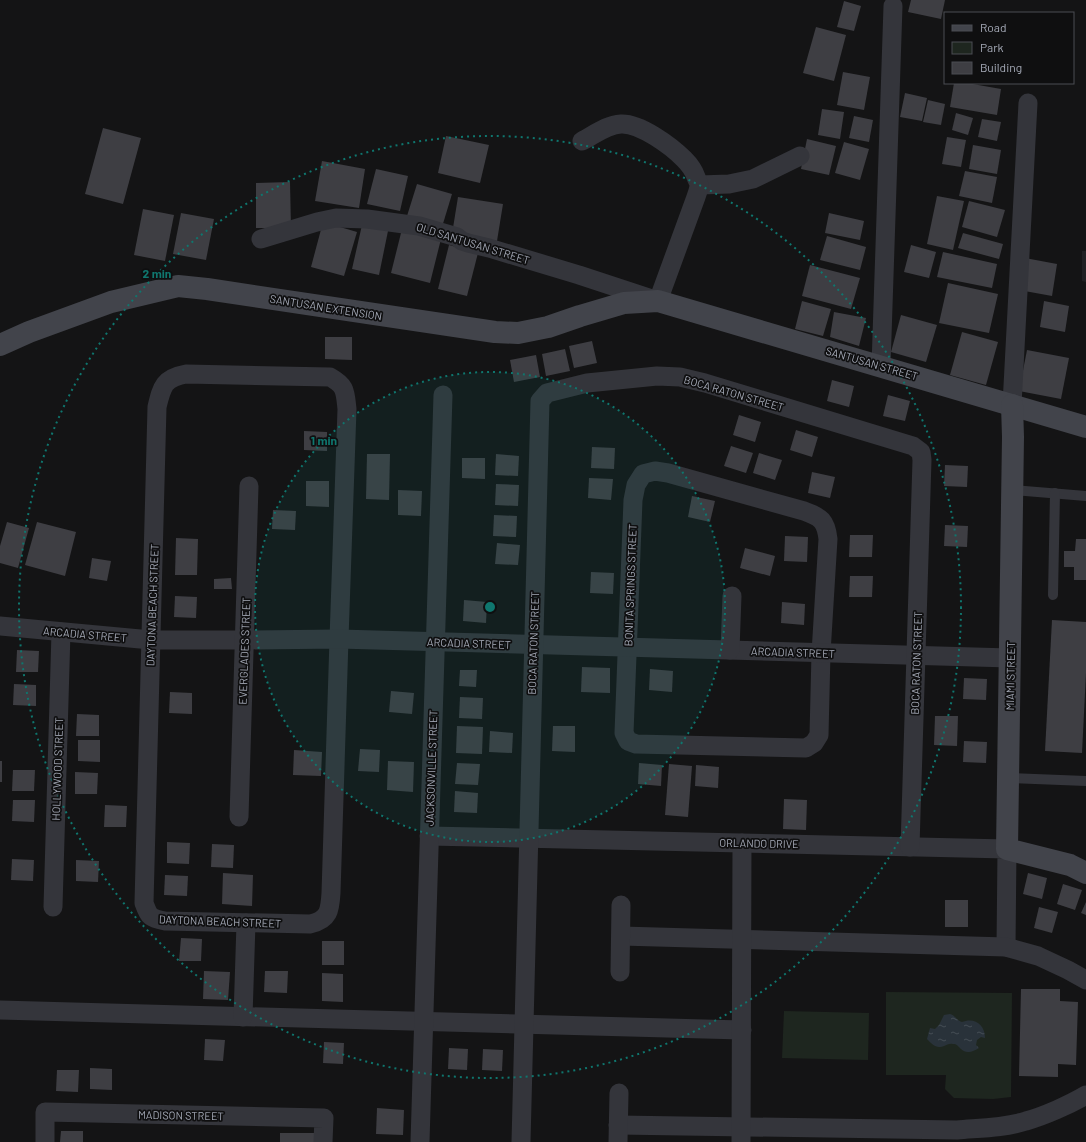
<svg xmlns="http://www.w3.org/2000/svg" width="1086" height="1142" viewBox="0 0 1086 1142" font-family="Barlow,sans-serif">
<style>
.built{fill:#202023}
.green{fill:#1e261f}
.water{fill:url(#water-ripples)}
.building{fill:#3e3e43}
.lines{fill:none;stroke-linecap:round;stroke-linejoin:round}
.lane{stroke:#34353b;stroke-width:10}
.street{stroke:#34353b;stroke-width:19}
.secondary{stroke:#42444b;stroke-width:22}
.ring{fill:none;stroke:#0f766e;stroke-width:2;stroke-dasharray:2 4}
.labels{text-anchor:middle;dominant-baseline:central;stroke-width:3.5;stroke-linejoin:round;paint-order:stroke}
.street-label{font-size:11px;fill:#a5aab7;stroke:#0f0f10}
.centre{fill:#0f766e;stroke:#0f0f10;stroke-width:2}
.ring-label{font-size:12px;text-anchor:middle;font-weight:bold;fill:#0f766e;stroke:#0f0f10;stroke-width:3.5;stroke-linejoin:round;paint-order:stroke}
</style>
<defs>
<pattern id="water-ripples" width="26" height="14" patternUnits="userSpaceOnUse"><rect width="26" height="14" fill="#29323a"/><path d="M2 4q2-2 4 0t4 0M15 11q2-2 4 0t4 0" fill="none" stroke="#454d54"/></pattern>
</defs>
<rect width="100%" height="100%" fill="#141415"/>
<path class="built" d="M1082,251H1086V282L1082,281Z"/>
<g class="green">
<path d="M886,992L1012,993L1011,1097L993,1099L954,1098L945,1089L946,1075H886Z"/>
<path d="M784,1011L869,1013L868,1060L782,1058Z"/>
</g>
<path class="water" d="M950,1014C956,1016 956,1020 962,1022C974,1017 985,1024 985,1038L981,1037L977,1040L976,1045L979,1048C973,1052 966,1054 961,1049C958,1046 957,1044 953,1044C949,1043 947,1045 944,1046C936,1049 932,1044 927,1039L930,1028L935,1029L939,1025L944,1015Z"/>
<g class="building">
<path d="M911,0H945L941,19L908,12Z"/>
<path d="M844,1L861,6L854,31L837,27Z"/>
<path d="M816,27L846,35L834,81L803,73Z"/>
<path d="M843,72L870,77L864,110L837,105Z"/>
<path d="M954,83H967L1001,89L997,115L950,107Z"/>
<path d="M905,93L927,98L922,121L900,117Z"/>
<path d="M928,100L945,104L941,125L923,122Z"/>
<path d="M822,109L844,112L840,139L818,135Z"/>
<path d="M956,113L973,118L968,135L952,130Z"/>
<path d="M854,116L873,120L869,142L849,138Z"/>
<path d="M982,119L1001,122L997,141L978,137Z"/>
<path d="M103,128L141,138L123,204L85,194Z"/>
<path d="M446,136L489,145L480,183L438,173Z"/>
<path d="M947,137L966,140L961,167L942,164Z"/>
<path d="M807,139L836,146L829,175L801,169Z"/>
<path d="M844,142L869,149L860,180L835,173Z"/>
<path d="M973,145L1001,150L997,174L969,169Z"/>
<path d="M322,161L365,169L359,208L315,201Z"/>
<path d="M376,169L408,176L400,211L367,204Z"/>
<path d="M965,171L997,177L992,203L959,196Z"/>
<path d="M290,182L291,228H256V183Z"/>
<path d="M417,184L452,194L442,227L407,216Z"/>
<path d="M937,196L964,201L953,250L927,244Z"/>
<path d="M458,197L503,204L497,241L452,234Z"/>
<path d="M969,201L1005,210L997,237L962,227Z"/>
<path d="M143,209L174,215L165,261L134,255Z"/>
<path d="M181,213L214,219L206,260L173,254Z"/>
<path d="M829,213L864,221L860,240L825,233Z"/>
<path d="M323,222L357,232L344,276L311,267Z"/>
<path d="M362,225L388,231L379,275L352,269Z"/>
<path d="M402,229L441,239L430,283L391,273Z"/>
<path d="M963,233L1003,244L999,259L958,248Z"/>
<path d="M827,236L866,247L860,270L820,260Z"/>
<path d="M449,245L478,253L467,296L438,289Z"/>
<path d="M911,245L936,252L929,278L904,272Z"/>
<path d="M943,252L997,264L992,288L937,277Z"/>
<path d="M1025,258L1057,264L1052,296L1019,290Z"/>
<path d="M810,265L860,278L851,309L802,296Z"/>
<path d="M948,283L998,294L989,333L939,323Z"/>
<path d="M802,301L831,309L823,336L795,329Z"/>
<path d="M1044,301L1069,306L1065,332L1040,327Z"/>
<path d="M834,312L866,318L859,346L830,337Z"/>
<path d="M901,315L937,325L926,362L891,352Z"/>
<path d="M962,332L998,342L986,385L950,375Z"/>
<path d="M325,337H352V360L325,359Z"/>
<path d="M592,341L597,363L574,368L569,346Z"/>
<path d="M565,349L570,371L546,376L542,354Z"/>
<path d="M1027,350L1069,358L1061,399L1019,391Z"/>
<path d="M536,355L540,377L514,382L510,360Z"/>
<path d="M832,380L854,386L849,407L827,401Z"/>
<path d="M888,395L910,401L905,421L883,416Z"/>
<path d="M739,415L761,422L755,442L733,435Z"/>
<path d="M796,430L818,437L812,457L790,450Z"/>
<path d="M304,431L327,432V451L304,450Z"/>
<path d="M731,446L753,453L746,473L724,466Z"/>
<path d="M592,447L615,448L614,469L591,468Z"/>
<path d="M759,453L782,460L775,480L753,473Z"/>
<path d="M367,454H390L389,500L366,499Z"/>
<path d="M496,454L519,456L518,476L495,475Z"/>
<path d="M462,458H485V479L462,478Z"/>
<path d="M945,465L968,466L967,487L944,486Z"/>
<path d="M812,472L835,477L830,498L808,493Z"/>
<path d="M589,478L613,479L611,500L588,498Z"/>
<path d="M306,481H329V507L306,506Z"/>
<path d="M496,484L519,485L518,506L495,505Z"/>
<path d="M398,490L422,491L421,516L398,515Z"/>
<path d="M692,496L715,501L710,522L688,517Z"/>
<path d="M273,510L296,511L295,530L272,529Z"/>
<path d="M494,515L517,516L516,537L493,536Z"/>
<path d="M7,522L29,528L18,568L0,563V546Z"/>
<path d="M37,522L76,532L65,576L25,565Z"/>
<path d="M945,525L968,526L967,547L944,546Z"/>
<path d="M850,535H873L872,557H849Z"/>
<path d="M785,536L808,537L807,562L784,561Z"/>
<path d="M176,538L198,539L197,575H175Z"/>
<path d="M1076,539H1086V580H1074V567H1064V551H1075Z"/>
<path d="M497,543L520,545L518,565L495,564Z"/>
<path d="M745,548L775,556L770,576L740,568Z"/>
<path d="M92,558L111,561L107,581L89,578Z"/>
<path d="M591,572L614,573L613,594L590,593Z"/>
<path d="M850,576H873L872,597H849Z"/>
<path d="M231,578L232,589H214V579Z"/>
<path d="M175,596L197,597L196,618L174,617Z"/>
<path d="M464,600L487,602L486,623L463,621Z"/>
<path d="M782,602L805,604L804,625L781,623Z"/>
<path d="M1052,620L1086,622V673L1082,753L1045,751Z"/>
<path d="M17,650L39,651L38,672H16Z"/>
<path d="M582,667L610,668V693L581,692Z"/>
<path d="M650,669L673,671L672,692L649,690Z"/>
<path d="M460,670H477L476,687L459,686Z"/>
<path d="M964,678L987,679L986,700L963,699Z"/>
<path d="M14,684L36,685V706L13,705Z"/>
<path d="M391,691L414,693L412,714L389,712Z"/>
<path d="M170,692L192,693V714L169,713Z"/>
<path d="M460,697L483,698L482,719L459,718Z"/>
<path d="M77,714L99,715V736H76Z"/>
<path d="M935,716H958L957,746L934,745Z"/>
<path d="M457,726L483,727L482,754L456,753Z"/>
<path d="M553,726H575V752L552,751Z"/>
<path d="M490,731L513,733L512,753L489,752Z"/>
<path d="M78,740H100V762L78,761Z"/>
<path d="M964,741L987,742L986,763L963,762Z"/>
<path d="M360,749L380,750L379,772L358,771Z"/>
<path d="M294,750L322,752L321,776L293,775Z"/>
<rect x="0" y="761" width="2" height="21"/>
<path d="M388,761L414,762L413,792L387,790Z"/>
<path d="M457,763L480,764L478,785L455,784Z"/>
<path d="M639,763L662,765L661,786L638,784Z"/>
<path d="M669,764L692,766L688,817L665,815Z"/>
<path d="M696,765L719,767L718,788L695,786Z"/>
<path d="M13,770H35L34,791H12Z"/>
<path d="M75,772L98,773L97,794H75Z"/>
<path d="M455,791L478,793L477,813L454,812Z"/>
<path d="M784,799L807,800L806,830L783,829Z"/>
<path d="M13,800H35L34,822L12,821Z"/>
<path d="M105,805L127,806L126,827H104Z"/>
<path d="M167,842L190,843L189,864L167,863Z"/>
<path d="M212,844L234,845L233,868L211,867Z"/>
<path d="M12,859L34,860L33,881L11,880Z"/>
<path d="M76,860L99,861L98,882L76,881Z"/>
<path d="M223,873L253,875L252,906L222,904Z"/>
<path d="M1028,873L1047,878L1042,899L1023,894Z"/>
<path d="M165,875L188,876L187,896L164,895Z"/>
<path d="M1063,884L1082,890L1075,910L1057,904Z"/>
<rect x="945" y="900" width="23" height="27"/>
<path d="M1086,902V915L1081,913Z"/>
<path d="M1039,907L1058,912L1052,933L1034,928Z"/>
<path d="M181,938L202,939L201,961H179Z"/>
<rect x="322" y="941" width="22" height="24"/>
<path d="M204,971L230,972L228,1000L203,999Z"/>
<path d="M265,971H288L287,993L264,992Z"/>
<path d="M322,973L343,974V1002L322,1001Z"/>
<path d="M1021,989H1060V1001L1078,1002L1076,1065L1058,1064V1077L1019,1076Z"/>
<path d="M205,1039L225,1040L223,1061L204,1060Z"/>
<path d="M324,1042L344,1043L343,1064L323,1063Z"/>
<path d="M449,1048L468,1049L467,1070L448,1069Z"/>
<path d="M483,1049L503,1050L502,1071L482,1070Z"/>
<path d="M90,1068L112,1069V1090L90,1089Z"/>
<path d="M57,1070H79L78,1092L56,1091Z"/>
<path d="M377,1108L404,1110L403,1135L376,1134Z"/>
<path d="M61,1131H83V1142H60Z"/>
<rect x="280" y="1133" width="36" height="9"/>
</g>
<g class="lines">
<g class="lane">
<path d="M1012,490L1086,496"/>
<path d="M1053,595L1055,493"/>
<path d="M1008,778L1086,781"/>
</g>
<g class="street">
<path d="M700,185L729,184L753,179L800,156"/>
<path d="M261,239L317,222L336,218L367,219L419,226L457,237L462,241L468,243L489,248L579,275L658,301L696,197C697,194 699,189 699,185C699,183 697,180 696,177C694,171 689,164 684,159C671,146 640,123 621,124C606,125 594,135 582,141"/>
<path d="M881,366L893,6"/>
<path d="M186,374L330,377C346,386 345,391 347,409L339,639L331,893C330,910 329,920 310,924L165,921C150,918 149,917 144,903L157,407C162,386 164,378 186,374Z"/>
<path d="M1012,405L1028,103"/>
<path d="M655,471L668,473L804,511C821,517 826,521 828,539L821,653L819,735L814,743L806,748L636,744L628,741L624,733L633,500L636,485L643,474Z"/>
<path d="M0,626L151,640H244L339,639L1010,658"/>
<path d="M730,650L732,596"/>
<path d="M239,817L249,486"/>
<path d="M429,836L1007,849L1006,947"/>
<path d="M53,907L61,632"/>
<path d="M621,936L1006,947L1038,956L1068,970L1086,980"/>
<path d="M620,972L621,905"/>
<path d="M0,1010L742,1030"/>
<path d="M243,1017L246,923"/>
<path d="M618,1125L957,1130C980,1128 1004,1128 1026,1121C1044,1116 1069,1105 1086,1095"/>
<path d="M45,1142V1112L324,1118L323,1142"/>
<path d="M420,1142L443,395"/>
<path d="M521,1142L540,401L547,393L587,383L657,376L680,377L705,383L913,446L921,452L922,460L910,847"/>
<path d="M618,1142L619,1093"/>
<path d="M741,1142L742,843"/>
</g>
<g class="secondary">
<path d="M0,345L29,332L111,302L178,286L207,289L495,332L518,333L548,327L580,316L624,303L658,301L1086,427"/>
<path d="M1012,405L1013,437L1007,849L1070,865L1086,873"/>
</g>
</g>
<circle cx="490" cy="607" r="235" fill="#0f766e" fill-opacity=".12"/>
<g class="ring">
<circle cx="490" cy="607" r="235"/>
<circle cx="490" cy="607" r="471"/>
</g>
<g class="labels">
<g class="street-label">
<text transform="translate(473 243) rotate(17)">OLD SANTUSAN STREET</text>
<text transform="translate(326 307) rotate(9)">SANTUSAN EXTENSION</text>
<text transform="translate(872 363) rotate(16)">SANTUSAN STREET</text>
<text transform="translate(734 393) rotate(16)">BOCA RATON STREET</text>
<text transform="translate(630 585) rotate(-88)">BONITA SPRINGS STREET</text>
<text transform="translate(152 605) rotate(-88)">DAYTONA BEACH STREET</text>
<text transform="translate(85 634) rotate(5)">ARCADIA STREET</text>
<text transform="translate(469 643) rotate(2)">ARCADIA STREET</text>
<text transform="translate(533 643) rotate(-88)">BOCA RATON STREET</text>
<text transform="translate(244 651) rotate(-88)">EVERGLADES STREET</text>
<text transform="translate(793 652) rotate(2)">ARCADIA STREET</text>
<text transform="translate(916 663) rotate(-88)">BOCA RATON STREET</text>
<text transform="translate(1010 676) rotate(-89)">MIAMI STREET</text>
<text transform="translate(431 768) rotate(-88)">JACKSONVILLE STREET</text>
<text transform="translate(57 769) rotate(-88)">HOLLYWOOD STREET</text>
<text transform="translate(759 843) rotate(1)">ORLANDO DRIVE</text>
<text transform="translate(220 921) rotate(2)">DAYTONA BEACH STREET</text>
<text transform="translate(181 1115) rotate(1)">MADISON STREET</text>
</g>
</g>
<circle cx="490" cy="607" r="6" class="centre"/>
<g class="ring-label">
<text x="157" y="278">2 min</text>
<text x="324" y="445">1 min</text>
</g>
<rect x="944" y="12" width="130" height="72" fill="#0f0f10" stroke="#4b4d53"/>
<rect x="952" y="25" width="20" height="6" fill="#42444b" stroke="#4b4d53"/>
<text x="980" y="32" font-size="12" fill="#a5aab7">Road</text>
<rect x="952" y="42" width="20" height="12" fill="#1e261f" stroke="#4b4d53"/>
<text x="980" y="52" font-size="12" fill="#a5aab7">Park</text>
<rect x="952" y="62" width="20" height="12" fill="#3e3e43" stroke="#4b4d53"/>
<text x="980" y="72" font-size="12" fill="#a5aab7">Building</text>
</svg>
